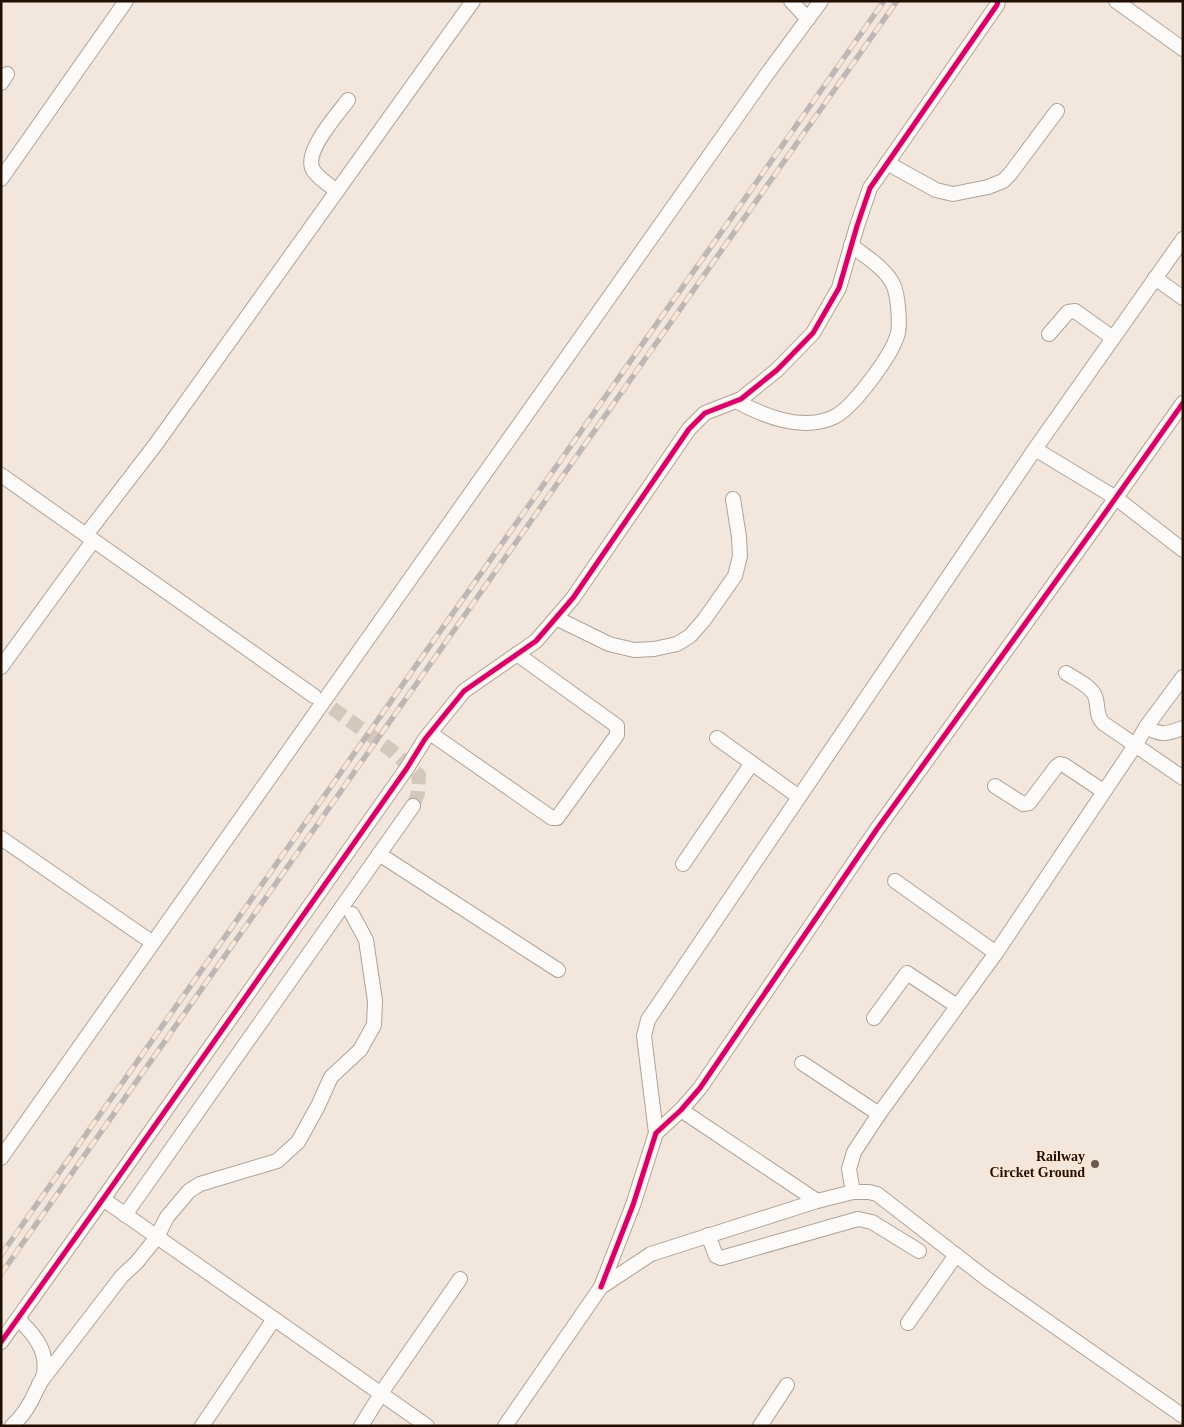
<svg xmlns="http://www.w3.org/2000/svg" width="1184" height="1427" viewBox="0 0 1184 1427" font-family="'Times New Roman',serif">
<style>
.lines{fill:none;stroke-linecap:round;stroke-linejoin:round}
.minor-tunnel{stroke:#d4c7bc;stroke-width:14;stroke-dasharray:14 7;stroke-linecap:butt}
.minor-casing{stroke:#b0a296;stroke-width:16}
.minor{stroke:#fdfbfa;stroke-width:14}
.rail-casing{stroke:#bdb8b5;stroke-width:5.5}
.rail{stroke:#fbe6d5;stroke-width:4;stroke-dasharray:11;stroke-linecap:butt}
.cycleway-casing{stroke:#fbe6d5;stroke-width:8}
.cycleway{stroke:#d6006c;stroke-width:5}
.poi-dot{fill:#6a5b4e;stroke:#fbe6d5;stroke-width:2}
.labels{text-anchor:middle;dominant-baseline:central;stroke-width:4.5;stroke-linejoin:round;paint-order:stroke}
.poi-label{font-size:14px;font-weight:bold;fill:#210f01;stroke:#fbe6d5;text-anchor:end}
</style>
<rect width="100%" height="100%" fill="#f3e7dd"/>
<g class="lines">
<path class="minor-tunnel" d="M315,696L391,750L419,775L418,793L413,806"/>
<defs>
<g id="minor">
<path d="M791,1L808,19"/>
<path d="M1116,1L1183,49"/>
<path d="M1,83L7,74"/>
<path d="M887,163L936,190L953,194L988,187L1003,181L1010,174L1057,111"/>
<path d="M1,179L126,1"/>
<path d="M337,191C329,185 318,178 313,170C303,152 337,115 348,100"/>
<path d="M1155,278L1183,298"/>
<path d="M1049,334L1068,312L1075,311L1113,338"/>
<path d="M736,401C764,416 802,432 834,417C853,408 893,354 898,333C900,322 898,294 893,284C884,267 866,257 851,245"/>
<path d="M1035,449L1116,498L1183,550"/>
<path d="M1,475L314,696"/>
<path d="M86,535L156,444L473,1"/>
<path d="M556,618L609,644L634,650L654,649L677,644L690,636L704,620L735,576L740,556L739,537L733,499"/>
<path d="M1,667L93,541"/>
<path d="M1066,673C1075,679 1091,686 1095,696C1099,706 1095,715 1103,723L1183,778"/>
<path d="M1146,727C1162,736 1166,734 1183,728"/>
<path d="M430,733L552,818H557L617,735V726L517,654"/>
<path d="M717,738L799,797"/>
<path d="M995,786L1023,804L1029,803L1056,767L1060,764L1064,765L1103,791"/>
<path d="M1,838L153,943"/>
<path d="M379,854L558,970"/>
<path d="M683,864L752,763"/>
<path d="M895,881L996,953"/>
<path d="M874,1018L907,973L957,1006"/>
<path d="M802,1063L879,1114"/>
<path d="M681,1110L817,1201"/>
<path d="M656,1133L644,1036L648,1020L1035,449L1183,239"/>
<path d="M1,1158L767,74L821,1"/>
<path d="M853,1192L849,1169L854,1152L879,1114L996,953L1136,744L1146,727L1183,677"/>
<path d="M103,1199L427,1426"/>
<path d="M125,1215L413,806"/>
<path d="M708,1235L716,1256L721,1258L858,1219L872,1222L919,1251"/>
<path d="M601,1287L633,1205L656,1133L681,1110L700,1088L877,829L1100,520L1183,403"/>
<path d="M908,1323L956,1255"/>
<path d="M1,1342L103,1199L407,768L425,739L464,691L536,641L573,598L689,429L705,413L741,399L777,370L813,333L839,288L857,226L870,188L997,5L998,1"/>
<path d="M39,1384L122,1276L137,1262L157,1237L167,1217L189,1191L200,1184L277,1161L298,1142L318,1106L331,1077L360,1050L374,1025L375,1001L366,940L352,914"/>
<path d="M12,1426C24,1415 30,1405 36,1391C39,1385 43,1379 44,1373C48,1350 33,1333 18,1319"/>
<path d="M202,1426L274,1319"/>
<path d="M361,1426L386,1386L460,1279"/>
<path d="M505,1426L601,1287L651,1254L817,1201L853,1192H869L877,1194L987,1279L1183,1416"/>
<path d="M760,1426L787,1385"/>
</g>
</defs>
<use href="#minor" class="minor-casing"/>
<use href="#minor" class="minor"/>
<defs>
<g id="rail">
<path d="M1,1255L884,1"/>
<path d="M1,1274L897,1"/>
</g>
</defs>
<use href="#rail" class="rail-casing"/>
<use href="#rail" class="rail"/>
<defs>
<g id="cycleway">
<path d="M601,1287L633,1205L656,1133L681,1110L700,1088L877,829L1100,520L1183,403"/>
<path d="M1,1342L103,1199L407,768L425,739L464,691L536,641L573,598L689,429L705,413L741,399L777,370L813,333L839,288L857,226L870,188L997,5L998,1"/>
</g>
</defs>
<use href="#cycleway" class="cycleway-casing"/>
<use href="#cycleway" class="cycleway"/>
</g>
<circle class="poi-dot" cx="1095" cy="1164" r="5"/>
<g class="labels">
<g class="poi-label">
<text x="1085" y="1156">Railway<tspan x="1085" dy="16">Circket Ground</tspan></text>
</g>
</g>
<rect width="1184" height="1427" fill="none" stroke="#210f01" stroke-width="5"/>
</svg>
